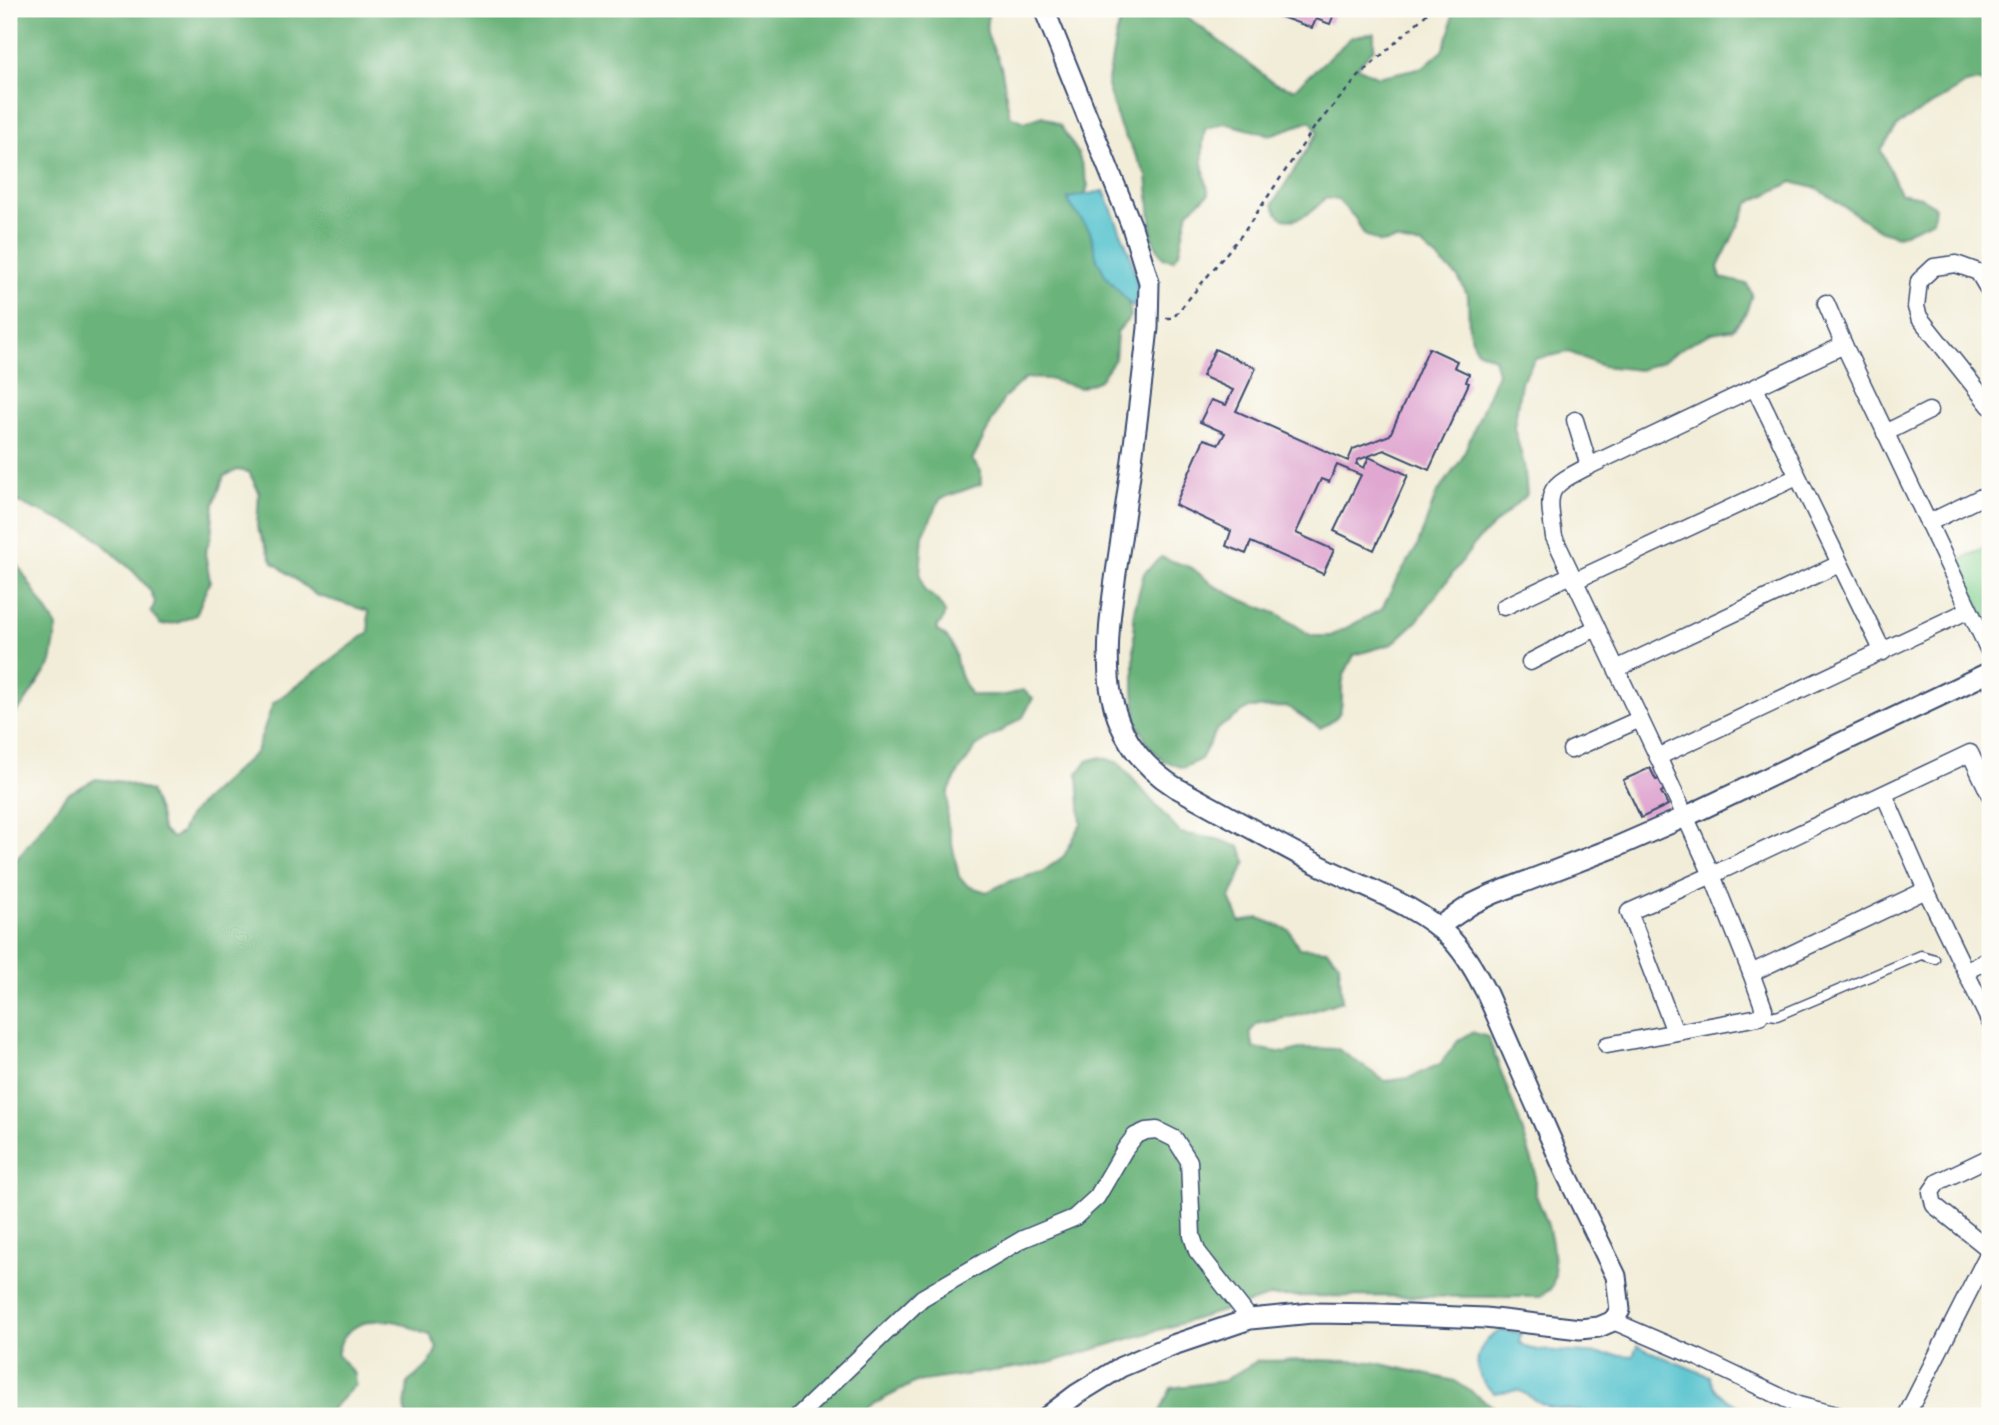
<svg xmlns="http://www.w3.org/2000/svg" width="1999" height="1425" viewBox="0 0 1999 1425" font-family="'IM FELL English',serif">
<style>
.green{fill:#83d190;stroke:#4f8077;stroke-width:2}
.forest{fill:#6ab37a;stroke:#42716c;stroke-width:2}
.water{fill:#56c3ce;stroke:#387996;stroke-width:2}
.building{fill:#e0a8d1}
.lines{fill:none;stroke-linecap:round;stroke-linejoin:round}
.service-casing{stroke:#3b4c70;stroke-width:11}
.minor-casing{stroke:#3b4c70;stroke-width:19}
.tertiary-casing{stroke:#3b4c70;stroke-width:23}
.path{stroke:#3b4c70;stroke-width:2.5;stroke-dasharray:5 5;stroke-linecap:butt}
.service{stroke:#fff;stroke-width:8}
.minor{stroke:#fff;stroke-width:16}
.tertiary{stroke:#fff;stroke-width:19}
</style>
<rect width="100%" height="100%" fill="#fdfcf7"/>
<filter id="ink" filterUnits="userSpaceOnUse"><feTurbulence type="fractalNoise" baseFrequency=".0143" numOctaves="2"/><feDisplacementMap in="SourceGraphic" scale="14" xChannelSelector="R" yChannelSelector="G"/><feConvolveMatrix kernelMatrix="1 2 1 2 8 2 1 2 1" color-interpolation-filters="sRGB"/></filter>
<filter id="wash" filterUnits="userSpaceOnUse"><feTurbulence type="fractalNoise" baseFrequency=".00686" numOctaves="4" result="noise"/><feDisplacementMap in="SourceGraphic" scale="28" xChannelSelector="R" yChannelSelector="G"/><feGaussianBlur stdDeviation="1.57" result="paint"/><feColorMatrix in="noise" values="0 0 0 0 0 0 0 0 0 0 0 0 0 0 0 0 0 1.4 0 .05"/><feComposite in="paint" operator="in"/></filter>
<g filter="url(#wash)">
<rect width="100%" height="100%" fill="#f2edd8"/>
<path class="green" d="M1990,545V629L1959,561Z"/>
<g class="forest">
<path d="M9,9H990C980,38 994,42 1001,67C1005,83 1006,100 1010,116L1025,122L1043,116L1060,125L1078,153L1088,185L1083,205L1126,290L1131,316L1117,332L1115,359L1100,380L1080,388L1048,379L1025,378L1004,398L972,460L981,471V484L940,499L923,535L920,575L924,590L937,600L945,612L942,621L937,626V631C959,642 953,656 960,675C962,682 968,689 971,695H1006L1023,690L1033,698L1023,717L976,747L958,773L948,793L947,820L959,877L968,886L987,892L1010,881L1042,872L1064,856L1081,824L1078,773L1087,761L1101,757L1119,763L1180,833L1217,839L1240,847L1246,862L1230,898L1240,922L1259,918L1289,930L1299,948L1327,950L1339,963L1342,1001L1300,1015L1257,1024L1250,1032L1254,1048L1285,1053L1303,1048L1338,1049L1385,1081L1409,1078L1440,1064L1458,1041L1472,1032L1488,1037L1519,1120L1535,1170V1193L1547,1222L1552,1243L1555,1274L1552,1288L1539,1297L1272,1296L1049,1363L916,1382L872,1405L859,1416H406L405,1407L408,1382C423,1371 432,1365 437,1347L430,1335C419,1333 414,1328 404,1324C385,1317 356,1319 343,1338C340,1342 339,1349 337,1354L354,1374L355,1385L325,1416H9V869L67,794L96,779L123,782L150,791L159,814L162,830L172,838L181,833L188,817L202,802L256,752L273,703L369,632L368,611L316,595L273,562L257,527L259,492L249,472L237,470L224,476L214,504L211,536L205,553L210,581L196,615L177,623L161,625L151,612L155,602L150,590L134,572L92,534L9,498Z"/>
<path d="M1124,9H1177L1274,83L1294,89L1352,37L1374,33V48L1357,67L1378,77L1423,67L1442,51L1451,29L1453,9H1990V87L1978,81L1966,84L1898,125L1881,150L1900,193L1921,197L1935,207L1933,220L1898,236L1881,231L1818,189L1792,182L1749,203L1718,267L1721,278L1747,284L1752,294L1746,313L1733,329L1712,333L1688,344L1663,361L1640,370L1602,366L1569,352L1535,359L1521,382L1514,428L1524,464L1527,494L1477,541L1417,621L1392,644L1354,655C1351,662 1346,669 1344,676C1337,698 1353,713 1320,728L1288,707L1249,708L1217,729L1201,759L1183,768L1164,761L1148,745L1137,723L1134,690V611L1144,573L1161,557L1192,568L1213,585L1242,600L1278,614L1312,636H1331L1382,609L1397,579L1417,547L1436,495L1461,460L1498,373L1494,358L1476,350L1469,330L1468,296L1458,277L1423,246L1395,240L1381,243L1364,235L1355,218L1338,200L1325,198C1312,215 1282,234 1273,204L1318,132L1311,121L1270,135L1224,123L1205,129C1200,153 1203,171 1209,194L1188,211L1179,252L1174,260L1163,258L1153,240L1147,176L1120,127L1107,86L1116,35Z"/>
<path d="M9,554L14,559L57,627L51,663L23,705L9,720Z"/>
<path d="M1316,1360L1373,1362L1455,1381L1503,1413H1537L1547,1416H1158L1171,1388L1223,1381L1257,1361Z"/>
</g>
<g class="water">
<path d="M1104,191L1130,254L1138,287L1134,308L1106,277L1097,259L1090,231L1069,203L1068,198Z"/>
<path d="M1503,1330L1521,1333L1519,1342L1528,1348L1538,1350L1633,1356L1637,1346L1709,1376C1716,1400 1741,1406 1761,1416H1611L1548,1407L1518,1390L1494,1393C1468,1374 1474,1341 1503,1330Z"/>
</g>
<g id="blocks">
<g class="building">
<path d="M1259,9H1336L1330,24L1316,19L1312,28Z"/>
<path d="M1429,348L1457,361L1454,367L1469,374L1466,382L1469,383L1429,470L1384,450L1358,460L1356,464L1364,468L1369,457L1408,475L1374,550L1334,531L1361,475L1337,465L1329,482L1321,479L1296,533L1334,550L1323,574L1251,542L1246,554L1226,546L1231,531L1175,505L1204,439L1219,444L1225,433L1200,422L1211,400L1226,405L1233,390L1202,376L1215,349L1256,368L1236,411L1348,461L1353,449L1390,435Z"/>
<path d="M1650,768L1656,780L1659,779L1664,790L1661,792L1668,805L1641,818L1623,780Z"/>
</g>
</g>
</g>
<g filter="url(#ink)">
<use href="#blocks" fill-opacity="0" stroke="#3b4c70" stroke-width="2"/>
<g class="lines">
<defs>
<path id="service" d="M1762,1014L1777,1016L1921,955L1935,959"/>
<g id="minor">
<path d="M1990,292L1978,272L1956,264L1934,267L1919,281L1916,307L1919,317L1990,406"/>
<path d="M1826,303L1844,345"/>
<path d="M1755,388L1883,652"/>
<path d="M1575,420L1589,466"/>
<path d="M1885,433L1929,411"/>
<path d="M1928,523L1990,493"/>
<path d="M1574,581L1797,477"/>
<path d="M1504,607L1571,575"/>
<path d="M1990,653L1844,345L1589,466C1546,488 1547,488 1554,537L1658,757L1712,875L1751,973L1926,890L1990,1022"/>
<path d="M1530,662L1596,628"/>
<path d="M1616,669L1839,564"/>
<path d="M1571,750L1640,719"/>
<path d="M1658,757L1969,610"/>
<path d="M1884,794L1926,890"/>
<path d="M1966,971L1990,959"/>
<path d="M1675,1032L1629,912L1712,875L1970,753L1990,795"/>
<path d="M1607,1045L1759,1017L1764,1009L1751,973"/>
<path d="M1613,1321L1699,1358L1798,1405L1840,1416"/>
<path d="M798,1416L922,1298L1023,1239L1074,1218L1097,1197L1125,1149L1135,1136L1146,1131L1157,1130L1175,1139L1189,1161L1192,1236L1197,1251L1250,1319"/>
<path d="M1906,1416L1990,1250L1934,1205L1931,1192L1938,1182L1990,1157"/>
</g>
<g id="tertiary">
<path d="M1044,9L1132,227L1149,282L1148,328C1141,392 1133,455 1124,518C1117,572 1101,646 1112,698C1120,737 1142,766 1175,787C1224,813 1272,841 1321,866C1365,888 1418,905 1452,940C1467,956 1477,975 1487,994L1564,1169L1616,1276L1620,1310L1613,1321L1599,1327L1580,1329L1485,1318L1382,1314L1312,1313L1250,1319L1173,1345L1121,1367L1077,1394L1048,1416"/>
<path d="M1438,927L1472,904L1493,894L1616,847L1685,817L1990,672"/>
</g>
</defs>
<use href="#service" class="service-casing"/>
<use href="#minor" class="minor-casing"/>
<use href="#tertiary" class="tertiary-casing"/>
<path class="path" d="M1166,318H1173L1244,232L1314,128L1360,75L1432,9"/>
<use href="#service" class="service"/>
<use href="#minor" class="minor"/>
<use href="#tertiary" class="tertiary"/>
</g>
</g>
<rect width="1999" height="1425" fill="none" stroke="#fdfcf7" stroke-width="35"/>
</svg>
